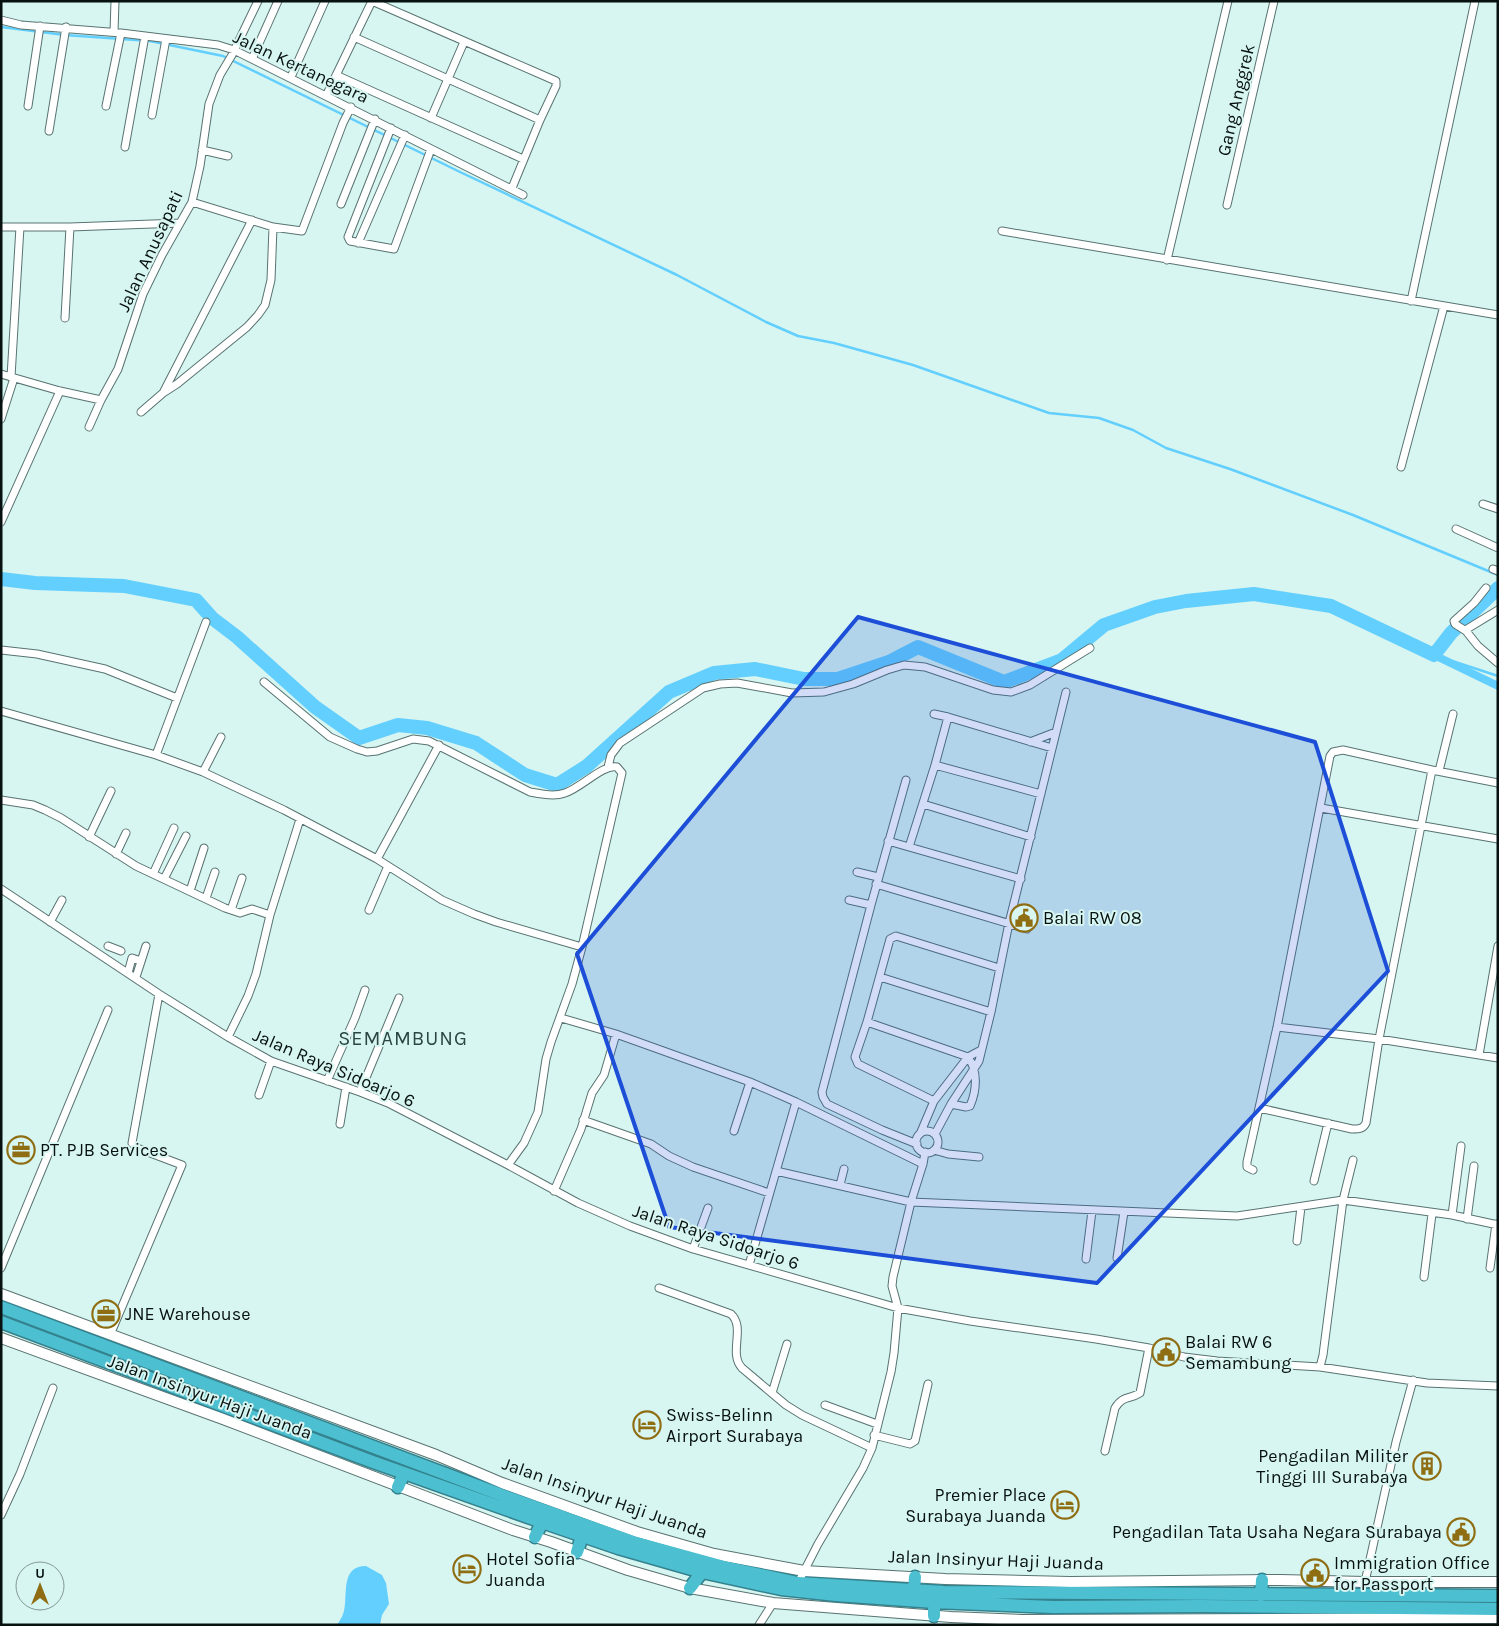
<svg xmlns="http://www.w3.org/2000/svg" width="1499" height="1626" font-family="Karla,sans-serif">
<rect width="100%" height="100%" fill="#d7f5f1"/>
<path fill="#63cffe" d="M 366,1566 L 382,1575 L 386,1583 L 389,1604 L 382,1615 L 380,1625 L 337,1625 C 340,1620 343,1616 344,1611 C 348,1595 340,1566 366,1566 Z"/>
<g fill="none" stroke-linecap="round" stroke-linejoin="round">
<path stroke="#63cffe" stroke-width="2.5" d="M 1,27 L 65,35 L 150,41 L 223,56 L 460,172 L 677,275 L 766,322 L 798,336 L 834,343 L 913,365 L 1049,413 L 1099,418 L 1133,430 L 1166,448 L 1230,469 L 1353,515 L 1498,575
M 1434,655 L 1498,676"/>
<path stroke="#63cffe" stroke-width="8" d="M 1434,655 L 1498,686"/>
<path stroke="#63cffe" stroke-width="14" d="M 1,579 L 35,583 L 124,586 L 196,600 L 212,618 L 237,637 L 315,707 L 359,738 L 398,725 L 427,728 L 476,743 L 525,775 L 557,785 L 587,766 L 669,692 L 714,673 L 755,669 L 804,679 L 838,679 L 889,662 L 918,647 L 1004,682 L 1062,660 L 1104,625 L 1155,607 L 1186,601 L 1254,594 L 1331,606 L 1434,655 L 1451,633 L 1498,588"/>
<g stroke="#587371" stroke-width="9">
<path id="street" d="M 372,1 L 556,81 L 556,86 L 540,120 L 512,188
M 1,20 L 21,25 L 121,33 L 218,45 L 234,50 L 523,195
M 114,32 L 115,1
M 354,37 L 540,120
M 252,59 L 278,1
M 336,75 L 523,159
M 291,77 L 325,1
M 326,96 L 372,1
M 28,106 L 40,26
M 106,106 L 121,33
M 152,115 L 166,39
M 431,118 L 464,42
M 391,128 L 348,237 L 350,241 L 394,249 L 431,149
M 49,131 L 66,27
M 125,147 L 145,36
M 202,150 L 228,156
M 192,202 L 273,227 L 302,231 L 343,123 L 351,107
M 341,204 L 375,119
M 1227,205 L 1274,1
M 1,227 L 70,227 L 180,223
M 1002,231 L 1498,315
M 358,243 L 405,135
M 1167,260 L 1228,1
M 1411,301 L 1475,1
M 65,318 L 70,227
M 1,374 L 60,391 L 101,400
M 11,377 L 20,227
M 163,393 L 177,384 L 247,327 L 258,315 L 265,305 L 271,280 L 273,227
M 141,412 L 163,393 L 252,220
M 1,419 L 14,378
M 89,427 L 101,400 L 118,369 L 143,294 L 162,255 L 192,202 L 200,166 L 209,104 L 220,75 L 232,55 L 258,1
M 1401,467 L 1444,306
M 1483,504 L 1498,509
M 1,522 L 60,391
M 1456,529 L 1498,548
M 1493,569 L 1498,571
M 1498,610 L 1467,629 L 1466,631 L 1478,646 L 1498,663
M 1466,631 L 1455,624 L 1454,621 L 1474,603 L 1486,588
M 1,650 L 37,654 L 105,669 L 177,698
M 264,682 L 330,737 L 357,749 L 367,752 L 377,751 L 413,739 L 429,741 L 530,792 C 541,794 554,797 565,793 C 581,788 603,764 617,767 L 622,773 L 582,947 L 572,984 L 551,1042 L 546,1059 L 538,1112 L 524,1143 L 508,1165
M 1,711 L 156,755 L 203,772 L 284,810 L 377,859 L 442,900 L 474,914 L 496,922 L 582,947
M 934,714 L 948,717 L 1052,748
M 1030,742 L 1056,732
M 156,755 L 206,622
M 935,765 L 1041,794
M 608,767 L 611,755 L 620,743 L 703,688 L 720,684 L 737,683 L 792,693 L 824,692 L 853,684 L 887,670 L 904,665 L 925,667 L 993,690 L 1011,692 L 1030,685 L 1090,648
M 1439,771 L 1453,714
M 203,772 L 221,737
M 906,780 L 871,905 L 822,1092 L 823,1097 L 827,1104 L 882,1130 L 917,1144
M 1,800 L 33,805 L 45,810 L 61,818 L 136,866 L 225,908 L 240,913 L 252,909 L 270,915
M 923,804 L 1031,837
M 1321,808 L 1498,839
M 89,837 L 111,791
M 888,841 L 1021,879
M 909,847 L 935,765 L 948,717
M 116,854 L 126,833
M 377,859 L 439,745
M 857,872 L 878,877
M 153,874 L 174,828
M 164,879 L 186,836
M 876,884 L 1027,929
M 1,889 L 159,994 L 228,1037 L 271,1061 L 360,1092 L 388,1103 L 508,1165 L 578,1203 L 630,1226 L 693,1249 L 898,1308 L 970,1321 L 1096,1339 L 1149,1348 L 1184,1357 L 1217,1361 L 1320,1367 L 1427,1383 L 1498,1386
M 190,891 L 204,848
M 206,898 L 215,872
M 849,900 L 871,905
M 231,910 L 242,878
M 369,910 L 388,866
M 50,922 L 62,900
M 108,946 L 121,951
M 128,973 L 132,958 L 141,961
M 136,977 L 146,946
M 880,977 L 991,1012
M 561,1018 L 616,1034 L 750,1082 L 796,1102 L 923,1164
M 867,1022 L 968,1057 C 978,1071 977,1090 970,1106 L 966,1107 L 951,1104
M 1277,1027 L 1379,1039 L 1498,1058
M 228,1037 L 248,996 L 256,974 L 270,915 L 300,819
M 1479,1055 L 1498,946
M 327,1081 L 355,1018 L 365,990
M 360,1092 L 399,998
M 259,1095 L 271,1061
M 934,1101 L 858,1064 L 855,1057 L 867,1022 L 890,939 L 896,936 L 999,968
M 1259,1108 L 1352,1129 C 1359,1129 1363,1129 1366,1123 L 1379,1039 L 1432,770
M 583,1120 L 651,1144 L 669,1156 L 693,1167 L 769,1193
M 340,1124 L 346,1087
M 734,1131 L 750,1082
M916 1142a11 11 0 1 1 22 0a11 11 0 1 1-22 0Z
M 920,1134 L 934,1101 L 968,1057 L 981,1050
M 935,1134 L 951,1104 L 979,1061 L 991,1012 L 1009,923 L 1066,692
M 934,1150 L 948,1154 L 979,1157
M 1253,1170 L 1247,1167 L 1247,1162 L 1277,1027 L 1330,756 L 1333,752 L 1343,750 L 1432,770 L 1498,783
M 776,1171 L 911,1202 L 1237,1216 L 1343,1200 L 1452,1215 L 1498,1225
M 1314,1181 L 1328,1123
M 840,1185 L 844,1169
M 554,1191 L 581,1129 L 592,1093 L 604,1075 L 616,1034
M 1452,1215 L 1461,1146
M 1467,1219 L 1474,1166
M 1297,1241 L 1301,1207
M 693,1249 L 708,1208
M 1117,1258 L 1124,1212
M 1086,1259 L 1092,1211
M 749,1265 L 796,1102
M 1,1268 L 108,1010
M 1490,1268 L 1496,1224
M 1424,1277 L 1432,1214
M 659,1288 L 731,1314 C 746,1328 728,1353 742,1368 L 786,1405 L 802,1415 L 872,1448
M 110,1335 L 182,1165 L 137,1148 L 132,1143 L 159,994
M 1320,1367 L 1323,1355 L 1343,1200 L 1353,1160
M 772,1393 L 787,1344
M 825,1405 L 877,1424
M 874,1435 L 910,1444 L 915,1441 L 928,1384
M 1105,1451 L 1115,1408 C 1123,1395 1129,1400 1140,1393 L 1149,1348
M 1,1515 L 20,1474 L 53,1388
M 1365,1582 L 1396,1442 L 1413,1380
M 798,1583 L 818,1544 L 863,1468 L 872,1448 L 891,1372 L 894,1353 L 898,1308 L 892,1286 L 893,1277 L 911,1202 L 923,1164 L 925,1152
M 759,1625 L 773,1603"/>
</g>
<g stroke="#587371" stroke-width="12">
<path id="secondary" d="M 1,1294 L 436,1455 L 502,1483 L 637,1532 L 714,1554 L 804,1571 L 945,1579 L 1070,1582 L 1280,1580 L 1365,1582 L 1498,1582
M 1,1338 L 223,1419 L 513,1530 L 551,1542 L 628,1570 L 690,1588 L 773,1603 L 951,1617 L 1022,1620 L 1498,1618"/>
</g>
<g stroke="#34828d" stroke-width="15">
<path id="highway" d="M 1,1307 L 507,1497 L 633,1542 L 724,1567 L 798,1583 L 944,1592 L 1498,1596
M 1,1322 L 373,1462 L 542,1522 L 618,1548 L 702,1572 L 781,1589 L 836,1595 L 934,1602 L 1053,1607 L 1201,1606 L 1498,1609
M 398,1487 L 404,1473
M 535,1537 L 542,1522
M 577,1552 L 582,1536
M 690,1588 L 702,1572
M 914,1591 L 915,1577
M 1261,1595 L 1262,1580
M 934,1616 L 934,1602"/>
</g>
<use href="#street" stroke="#fff" stroke-width="7"/>
<use href="#secondary" stroke="#fff" stroke-width="10"/>
<use href="#highway" stroke="#4cbfd1" stroke-width="12"/>
</g>
<path fill="#1d4ed8" fill-opacity="0.2" stroke="#1d4ed8" stroke-width="4" stroke-linejoin="round" d="M 858,617 L 1315,742 L 1388,971 L 1097,1283 L 669,1227 L 577,954 Z"/>
<defs>
<g id="civic-ring" transform="scale(1.4375)"><circle r="9.5" fill="#d7f5f1" stroke="#8f6e13" stroke-width="1.5"/><path d="M-.6-6.5H3V-4.5H.6V-3L4-1V1h2V6H-6V1h2V-1L-.6-3ZM-1.2 2.5V6h2.4V2.5Z" fill="#8f6e13"/></g>
<g id="office-ring" transform="scale(1.4375)"><circle r="9.5" fill="#d7f5f1" stroke="#8f6e13" stroke-width="1.5"/><path d="M-6-3h4V-5.5h4V-3h4V5H-6ZM-1-4.5V-3h2v-1.5ZM-6 0V1H6V0Z" fill="#8f6e13"/></g>
<g id="hotel-ring" transform="scale(1.4375)"><circle r="9.5" fill="#d7f5f1" stroke="#8f6e13" stroke-width="1.5"/><path d="M-6-4.5h1.5V1H6V5H4.5V3h-9V5H-6ZM-4 0a1.8 1.8 0 1 1 3.6 0ZM.5 0V-2.5h3Q6-2.5 6 0Z" fill="#8f6e13"/></g>
<g id="building-ring" transform="scale(1.4375)"><circle r="9.5" fill="#d7f5f1" stroke="#8f6e13" stroke-width="1.5"/><path d="M-4-6H4V6H1V3H-1V6H-4ZM-2.5-4.3h1.7v1.8h-1.7ZM.8-4.3h1.7v1.8H.8ZM-2.5-1h1.7V.8h-1.7ZM.8-1h1.7V.8H.8Z" fill="#8f6e13"/></g>
</defs>
<g fill-rule="evenodd">
<use href="#civic-ring" x="1024" y="918"/>
<use href="#office-ring" x="21" y="1150"/>
<use href="#office-ring" x="106" y="1314"/>
<use href="#civic-ring" x="1166" y="1352"/>
<use href="#hotel-ring" x="647" y="1425"/>
<use href="#building-ring" x="1427" y="1466"/>
<use href="#hotel-ring" x="1065" y="1505"/>
<use href="#civic-ring" x="1461" y="1532"/>
<use href="#hotel-ring" x="467" y="1569"/>
<use href="#civic-ring" x="1315" y="1573"/>
</g>
<g text-anchor="middle" stroke-width="4" stroke-linejoin="round" paint-order="stroke">
<g font-size="18" fill="#071110" stroke="#d7f5f1">
<text transform="translate(301 67) rotate(25)" y="6">Jalan Kertanegara</text>
<text transform="translate(1236 100) rotate(-77)" y="6">Gang Anggrek</text>
<text transform="translate(150 251) rotate(-65)" y="6">Jalan Anusapati</text>
<text transform="translate(334 1068) rotate(23)" y="6">Jalan Raya Sidoarjo 6</text>
<text transform="translate(716 1237) rotate(18)" y="6">Jalan Raya Sidoarjo 6</text>
<text transform="translate(210 1397) rotate(20)" y="6">Jalan Insinyur Haji Juanda</text>
<text transform="translate(605 1498) rotate(19)" y="6">Jalan Insinyur Haji Juanda</text>
<text transform="translate(996 1560) rotate(2)" y="6">Jalan Insinyur Haji Juanda</text>
</g>
<g font-size="18" fill="#071110" stroke="#d7f5f1" text-anchor="start">
<text x="1043" y="924">Balai RW 08</text>
<text x="40" y="1156">PT. PJB Services</text>
<text x="125" y="1320">JNE Warehouse</text>
<text x="1185" y="1348">Balai RW 6<tspan x="1185" dy="21">Semambung</tspan></text>
<text x="666" y="1421">Swiss-Belinn<tspan x="666" dy="21">Airport Surabaya</tspan></text>
<text x="1408" y="1462" text-anchor="end">Pengadilan Militer<tspan x="1408" dy="21">Tinggi III Surabaya</tspan></text>
<text x="1046" y="1501" text-anchor="end">Premier Place<tspan x="1046" dy="21">Surabaya Juanda</tspan></text>
<text x="1442" y="1538" text-anchor="end">Pengadilan Tata Usaha Negara Surabaya</text>
<text x="486" y="1565">Hotel Sofia<tspan x="486" dy="21">Juanda</tspan></text>
<text x="1334" y="1569">Immigration Office<tspan x="1334" dy="21">for Passport</tspan></text>
</g>
<g font-size="20" letter-spacing="1" fill="#2c4643" stroke="#d7f5f1">
<text x="403" y="1045">SEMAMBUNG</text>
</g>
</g>
<rect width="1499" height="1626" fill="none" stroke="#071110" stroke-width="5"/>
<g transform="translate(40 1586)"><circle r="24" fill="#d7f5f1" stroke="#849a97"/>
<path d="M0-4L9 19L0 12L-9 19Z" fill="#8f6e13"/>
<text y="-8" font-size="14" font-weight="bold" text-anchor="middle" fill="#071110">U</text>
</g>
</svg>
